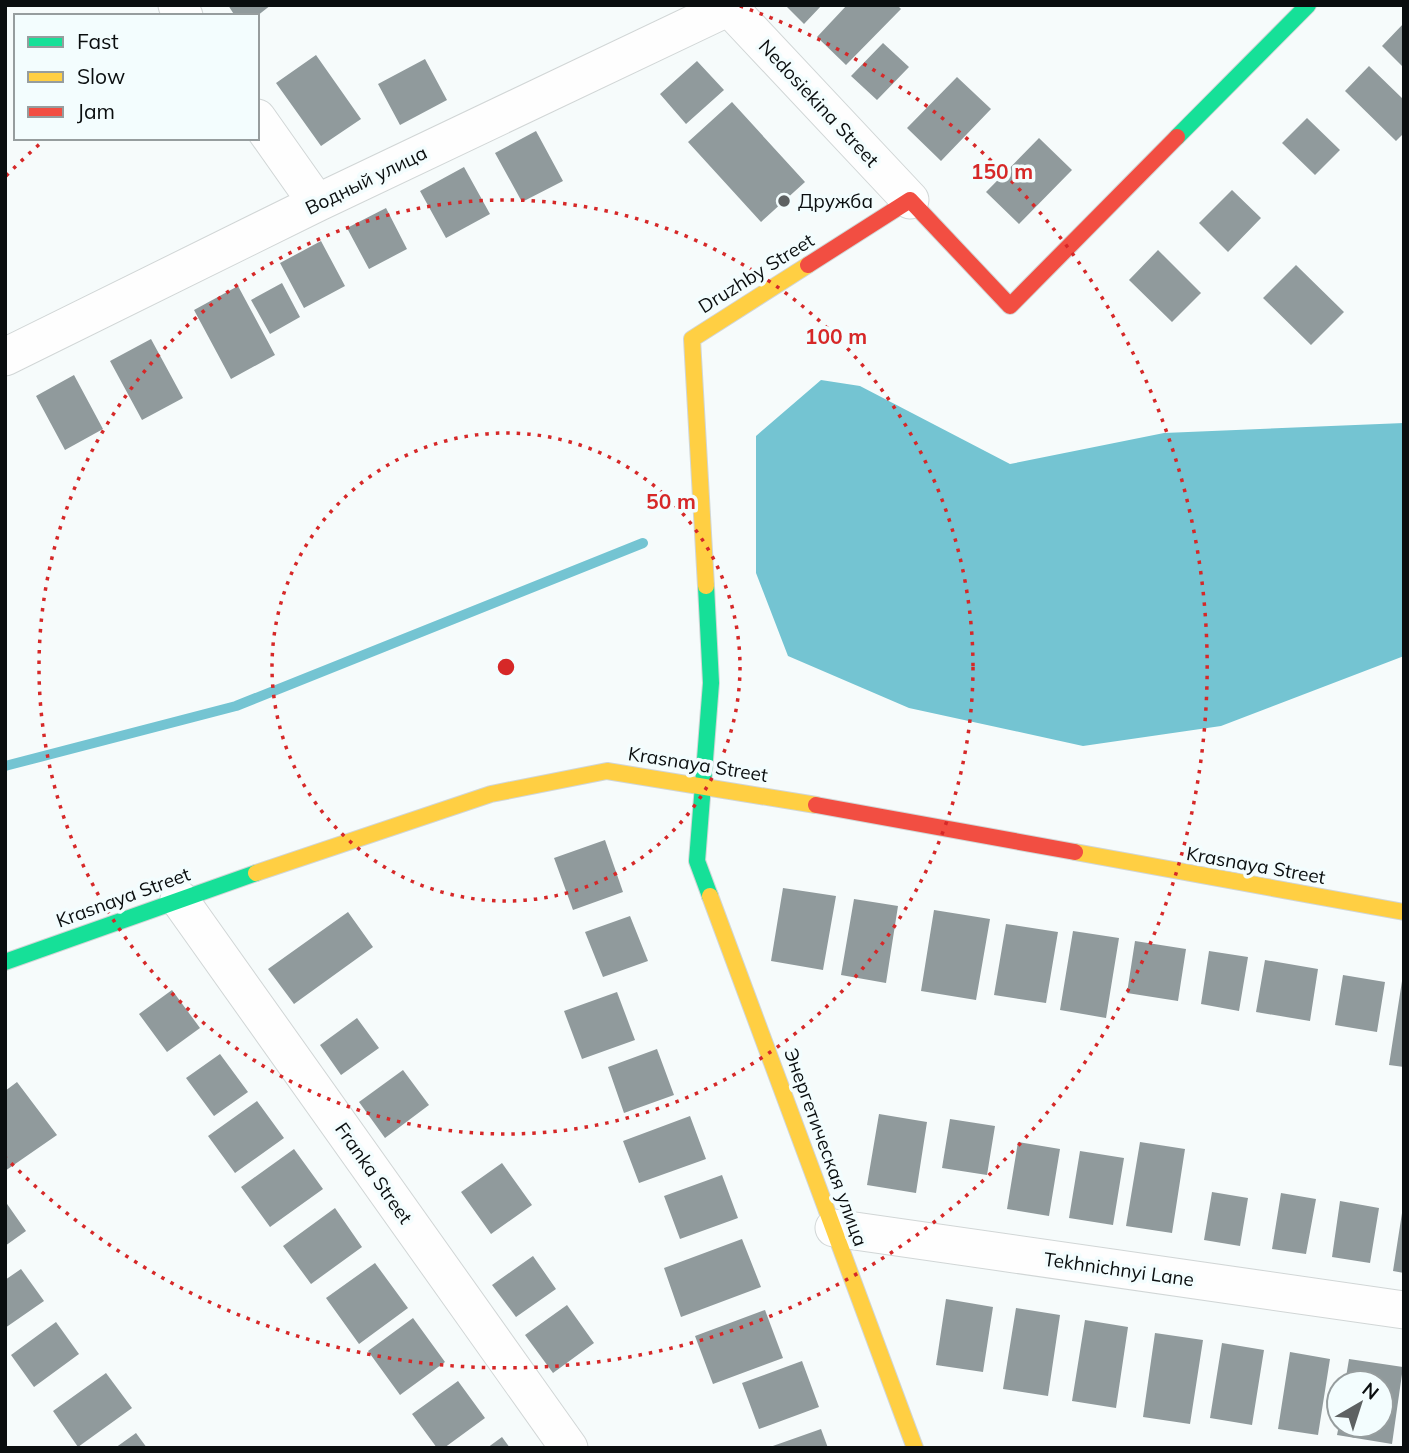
<svg xmlns="http://www.w3.org/2000/svg" width="1409" height="1453" font-family="Mulish,sans-serif">
<rect width="100%" height="100%" fill="#f6fbfb"/>
<path fill="#74c4d2" d="M 821,380 L 860,386 L 1010,464 L 1164,433 L 1404,423 L 1404,656 L 1221,726 L 1083,746 L 909,708 L 788,656 L 756,573 L 756,436 Z"/>
<g fill="none" stroke-linecap="round" stroke-linejoin="round">
<path stroke="#74c4d2" stroke-width="10" d="M 5,766 L 236,706 L 643,543"/>
</g>
<path fill="#909a9c" d="M 228,5 L 271,5 L 257,16 L 235,16 Z
M 785,5 L 822,5 L 804,24 Z
M 847,5 L 897,5 L 901,9 L 846,65 L 817,37 Z
M 1404,23 L 1404,68 L 1382,46 Z
M 883,43 L 909,67 L 877,100 L 851,76 Z
M 316,55 L 361,119 L 321,146 L 276,83 Z
M 425,59 L 447,100 L 400,125 L 378,84 Z
M 697,61 L 724,90 L 686,124 L 660,94 Z
M 1369,66 L 1404,100 L 1404,133 L 1396,141 L 1345,91 Z
M 957,77 L 991,109 L 941,161 L 907,128 Z
M 732,102 L 805,182 L 761,222 L 688,142 Z
M 1307,118 L 1340,150 L 1315,175 L 1282,143 Z
M 536,131 L 563,181 L 522,202 L 495,153 Z
M 1039,138 L 1072,170 L 1019,224 L 986,192 Z
M 464,167 L 490,214 L 446,238 L 420,191 Z
M 1232,190 L 1261,218 L 1228,252 L 1199,223 Z
M 386,208 L 407,249 L 369,269 L 347,228 Z
M 321,241 L 345,286 L 304,308 L 280,263 Z
M 1158,250 L 1201,293 L 1172,322 L 1129,280 Z
M 1296,265 L 1344,312 L 1311,345 L 1263,298 Z
M 282,283 L 300,317 L 270,334 L 251,300 Z
M 238,286 L 275,355 L 231,379 L 194,310 Z
M 151,339 L 183,398 L 142,420 L 110,361 Z
M 74,375 L 103,429 L 65,450 L 36,396 Z
M 605,840 L 623,892 L 573,910 L 554,858 Z
M 783,888 L 836,896 L 823,970 L 771,961 Z
M 854,899 L 898,906 L 886,983 L 841,975 Z
M 934,910 L 990,919 L 976,1000 L 921,991 Z
M 348,912 L 373,947 L 294,1004 L 268,969 Z
M 630,916 L 648,961 L 603,977 L 585,932 Z
M 1006,924 L 1058,932 L 1046,1003 L 994,995 Z
M 1073,931 L 1119,938 L 1106,1018 L 1060,1010 Z
M 1135,941 L 1186,949 L 1178,1001 L 1127,993 Z
M 1209,951 L 1248,957 L 1239,1011 L 1201,1004 Z
M 1265,960 L 1318,969 L 1310,1021 L 1256,1012 Z
M 1343,975 L 1385,982 L 1377,1032 L 1335,1025 Z
M 1402,981 L 1404,981 L 1404,1067 L 1389,1065 Z
M 172,990 L 200,1028 L 167,1052 L 139,1014 Z
M 617,992 L 635,1040 L 582,1059 L 564,1011 Z
M 357,1018 L 379,1048 L 341,1075 L 320,1045 Z
M 657,1049 L 674,1095 L 624,1113 L 608,1067 Z
M 220,1054 L 248,1092 L 214,1116 L 186,1078 Z
M 403,1070 L 429,1105 L 385,1138 L 359,1102 Z
M 17,1082 L 57,1135 L 5,1171 L 5,1091 Z
M 257,1101 L 284,1138 L 235,1173 L 208,1136 Z
M 879,1114 L 927,1122 L 916,1193 L 867,1185 Z
M 690,1116 L 706,1159 L 639,1183 L 623,1141 Z
M 950,1119 L 995,1126 L 987,1175 L 942,1168 Z
M 1018,1142 L 1060,1149 L 1049,1216 L 1007,1209 Z
M 1140,1142 L 1185,1149 L 1172,1233 L 1126,1226 Z
M 294,1149 L 323,1189 L 270,1227 L 241,1187 Z
M 1080,1151 L 1124,1158 L 1113,1225 L 1069,1218 Z
M 502,1163 L 532,1205 L 491,1234 L 461,1192 Z
M 722,1175 L 738,1218 L 680,1239 L 664,1196 Z
M 1212,1192 L 1248,1198 L 1240,1246 L 1204,1240 Z
M 1281,1193 L 1316,1199 L 1306,1254 L 1272,1249 Z
M 5,1201 L 26,1231 L 5,1246 Z
M 1340,1201 L 1379,1208 L 1370,1263 L 1332,1257 Z
M 335,1208 L 362,1247 L 311,1284 L 283,1246 Z
M 1402,1213 L 1404,1213 L 1404,1273 L 1393,1271 Z
M 742,1239 L 761,1287 L 681,1317 L 664,1268 Z
M 533,1256 L 556,1289 L 516,1317 L 492,1285 Z
M 375,1263 L 408,1308 L 359,1344 L 326,1298 Z
M 21,1269 L 44,1301 L 5,1328 L 5,1280 Z
M 946,1299 L 993,1307 L 983,1372 L 936,1365 Z
M 567,1305 L 594,1343 L 553,1373 L 525,1335 Z
M 1016,1308 L 1060,1315 L 1048,1396 L 1003,1389 Z
M 765,1310 L 783,1358 L 713,1384 L 695,1336 Z
M 413,1318 L 445,1362 L 400,1395 L 368,1351 Z
M 1085,1320 L 1128,1327 L 1116,1408 L 1072,1401 Z
M 56,1322 L 79,1354 L 34,1387 L 11,1355 Z
M 1155,1333 L 1203,1340 L 1190,1424 L 1143,1417 Z
M 1222,1343 L 1264,1350 L 1252,1425 L 1210,1418 Z
M 1290,1352 L 1330,1359 L 1318,1435 L 1278,1429 Z
M 1349,1359 L 1403,1367 L 1392,1444 L 1337,1435 L 1339,1425 L 1381,1425 L 1381,1383 L 1345,1383 Z
M 802,1361 L 819,1407 L 759,1429 L 742,1383 Z
M 106,1373 L 132,1408 L 78,1447 L 53,1411 Z
M 458,1381 L 485,1418 L 444,1448 L 437,1448 L 412,1414 Z
M 821,1429 L 828,1448 L 770,1448 L 770,1447 Z
M 136,1433 L 147,1448 L 115,1448 Z
M 502,1437 L 510,1448 L 487,1448 Z"/>
<g fill="none" stroke-linecap="round" stroke-linejoin="round">
<g stroke="#d1d6d6" stroke-width="39">
<path id="street" d="M 177,5 L 184,16
M 727,5 L 910,200
M 257,118 L 317,203
M 5,357 L 317,203 L 729,7
M 179,899 L 569,1448
M 834,1228 L 1404,1310"/>
</g>
<g stroke="#d1d6d6" stroke-width="18">
<path id="fast" d="M 1177,137 L 1308,5
M 706,586 L 711,683 L 697,861 L 710,896
M 5,962 L 256,873"/>
</g>
<g stroke="#d1d6d6" stroke-width="18">
<path id="slow" d="M 706,586 L 692,339 L 808,265
M 1075,852 L 1404,912
M 256,873 L 491,794 L 607,771 L 816,805
M 710,896 L 915,1448"/>
</g>
<g stroke="#d1d6d6" stroke-width="18">
<path id="jam" d="M 808,265 L 910,200 L 1010,306 L 1177,137
M 816,805 L 1075,852"/>
</g>
<use href="#street" stroke="#fefefe" stroke-width="37"/>
<use href="#fast" stroke="#16e098" stroke-width="16"/>
<use href="#slow" stroke="#ffcf43" stroke-width="16"/>
<use href="#jam" stroke="#f24e42" stroke-width="16"/>
</g>
<g fill="none" stroke="#d62828" stroke-width="3.5" stroke-dasharray="3.5 7">
<circle cx="506" cy="667" r="234"/>
<circle cx="506" cy="667" r="467"/>
<path d="M6 176A701 701 0 0 1 42 142M740 6A701 701 0 1 1 6 1158"/>
</g>
<circle fill="#5d6162" stroke="#f3fdfe" stroke-width="2.5" cx="784" cy="201" r="7"/>
<g text-anchor="middle" stroke-width="7" stroke-linejoin="round" paint-order="stroke">
<g font-size="19" fill="#0a0e0f" stroke="#f3fdfe">
<text transform="translate(819 103) rotate(47)" y="7">Nedosiekina Street</text>
<text transform="translate(366 180) rotate(-26)" y="7">Водный улица</text>
<text transform="translate(756 273) rotate(-32)" y="7">Druzhby Street</text>
<text transform="translate(698 764) rotate(9)" y="7">Krasnaya Street</text>
<text transform="translate(1256 865) rotate(10)" y="7">Krasnaya Street</text>
<text transform="translate(123 897) rotate(-20)" y="7">Krasnaya Street</text>
<text transform="translate(826 1147) rotate(70)" y="7">Энергетическая улица</text>
<text transform="translate(374 1173) rotate(55)" y="7">Franka Street</text>
<text transform="translate(1119 1269) rotate(8)" y="7">Tekhnichnyi Lane</text>
</g>
<g font-size="19" fill="#0a0e0f" stroke="#f3fdfe" text-anchor="start">
<text x="798" y="208">Дружба</text>
</g>
</g>
<circle cx="506" cy="667" r="10" fill="#d62828" stroke="#f3fdfe" stroke-width="3.5"/>
<g font-size="21" text-anchor="middle" font-weight="bold" fill="#d62828" stroke="#f3fdfe" stroke-width="7" stroke-linejoin="round" paint-order="stroke">
<text x="1002" y="179">150 m</text>
<text x="836" y="344">100 m</text>
<text x="671" y="509">50 m</text>
</g>
<rect width="1409" height="1453" fill="none" stroke="#0a0e0f" stroke-width="14"/>
<rect x="14" y="14" width="245" height="126" fill="#f3fdfe" stroke="#969d9e" stroke-width="2"/>
<rect x="28" y="37" width="35" height="10" fill="#16e098" stroke="#969d9e" stroke-width="2"/>
<text x="77" y="49" font-size="21" fill="#0a0e0f">Fast</text>
<rect x="28" y="72" width="35" height="10" fill="#ffcf43" stroke="#969d9e" stroke-width="2"/>
<text x="77" y="84" font-size="21" fill="#0a0e0f">Slow</text>
<rect x="28" y="107" width="35" height="10" fill="#f24e42" stroke="#969d9e" stroke-width="2"/>
<text x="77" y="119" font-size="21" fill="#0a0e0f">Jam</text>
<g transform="translate(1360 1404) rotate(39)"><circle r="33" fill="#f3fdfe" stroke="#969d9e" stroke-width="2"/>
<path d="M0-5L12 26L0 18L-12 26Z" fill="#5d6162"/>
<text y="-10" font-size="19" font-weight="bold" text-anchor="middle" fill="#0a0e0f">N</text>
</g>
</svg>
